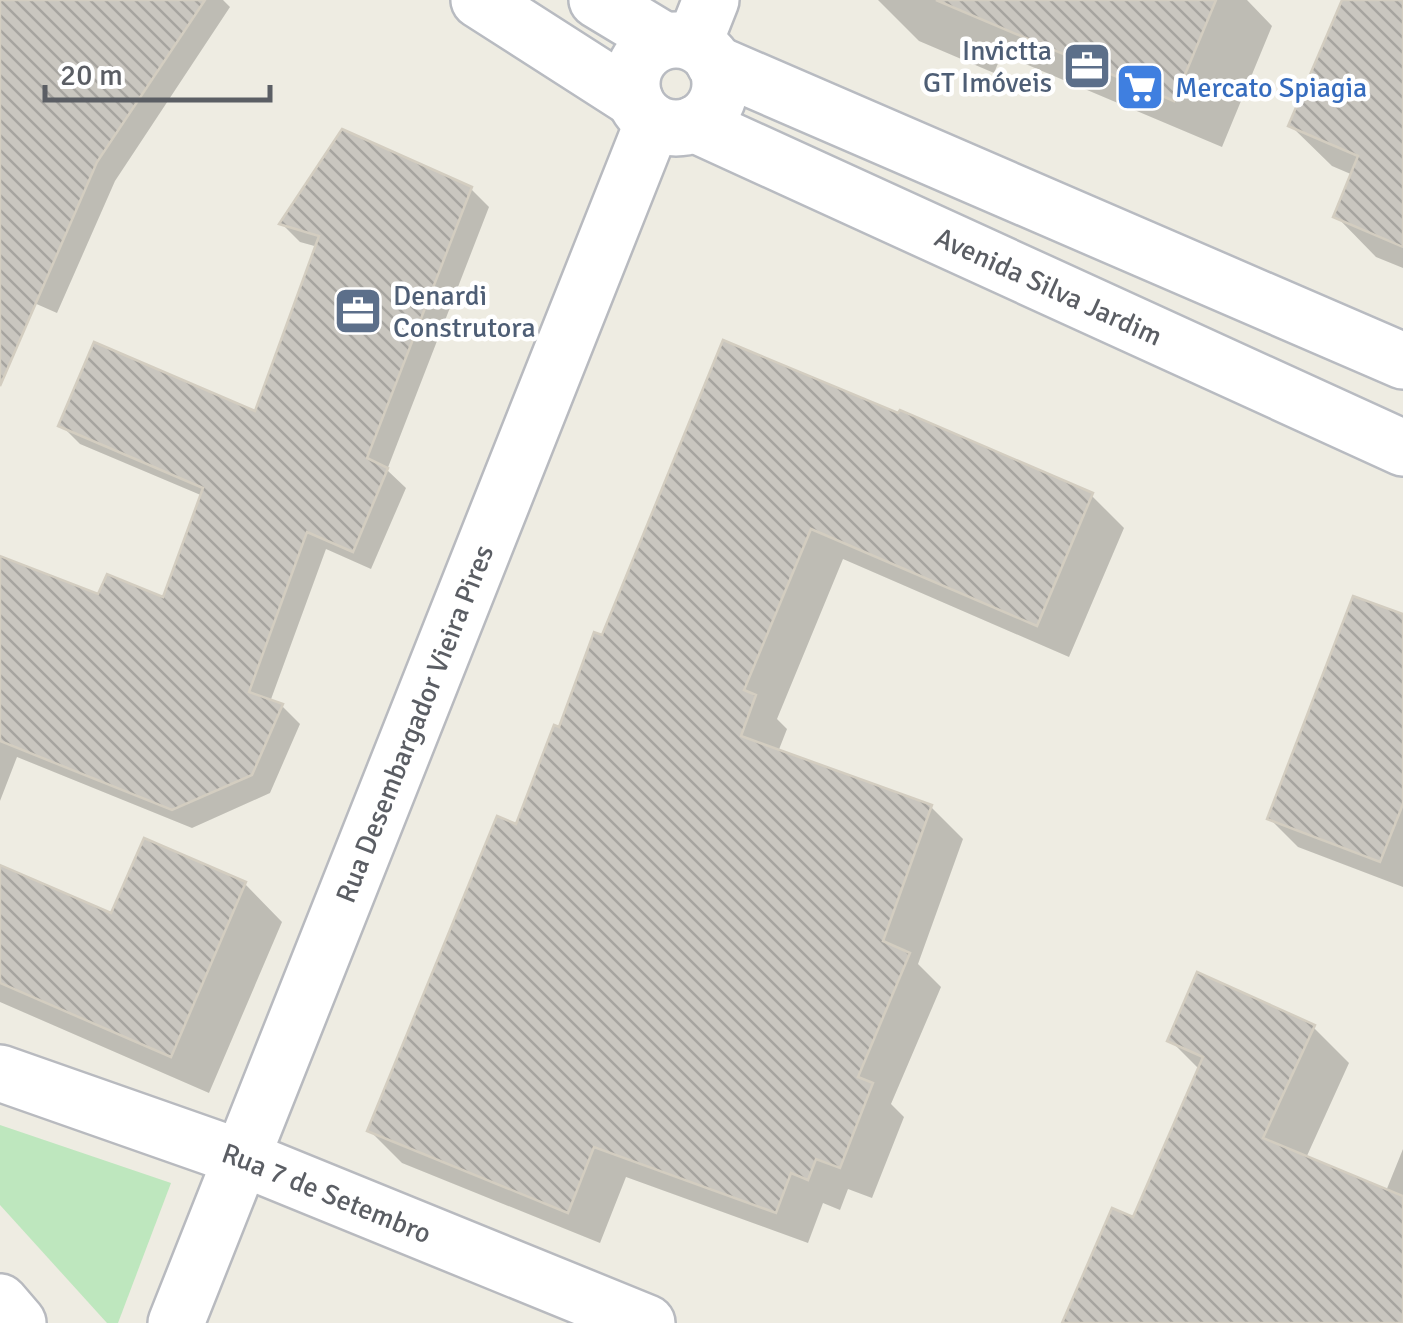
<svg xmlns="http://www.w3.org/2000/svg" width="1403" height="1323" font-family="Signika,sans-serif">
<defs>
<pattern id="building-back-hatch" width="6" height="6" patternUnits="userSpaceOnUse" patternTransform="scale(2.5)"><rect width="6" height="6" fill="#c9c6bf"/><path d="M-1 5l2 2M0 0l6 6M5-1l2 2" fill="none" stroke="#a6a49f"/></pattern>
</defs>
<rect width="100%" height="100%" fill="#eeece2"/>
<path fill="#bee7be" d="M 0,1125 L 171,1183 L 118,1323 L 107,1323 L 0,1205 Z"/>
<path fill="#0003" d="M 0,0 L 223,0 L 230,7 L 115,181 L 57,313 L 0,288 Z
M 878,0 L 1247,0 L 1272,26 L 1222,147 L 1002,54 L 994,73 L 919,41 Z
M 1345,0 L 1403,0 L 1403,268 L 1376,257 L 1336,216 L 1353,175 L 1332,166 L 1291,126 Z
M 471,189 L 489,207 L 387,470 L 406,488 L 371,569 L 326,549 L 270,702 L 282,706 L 300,724 L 270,793 L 192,828 L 17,757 L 0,801 L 0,559 L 99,597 L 164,600 L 203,496 L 80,444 L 61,425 L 256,414 L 318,247 L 300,242 L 282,224 Z
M 724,344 L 1092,496 L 1124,528 L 1069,657 L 843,559 L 777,719 L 787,729 L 778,752 L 931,807 L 963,839 L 918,964 L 941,987 L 891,1104 L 904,1117 L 872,1198 L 848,1189 L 840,1210 L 823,1203 L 808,1243 L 626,1177 L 600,1243 L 402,1163 L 370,1131 L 518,827 L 603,638 Z
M 1403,617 L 1403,887 L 1298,847 L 1270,819 Z
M 0,868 L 113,916 L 245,884 L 282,922 L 209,1093 L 0,1002 Z
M 1313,1027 L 1349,1063 L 1306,1158 L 1386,1191 L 1403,1149 L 1403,1323 L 1065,1323 L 1135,1220 L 1200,1070 L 1170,1040 Z"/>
<path fill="url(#building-back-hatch)" stroke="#d3cdc0" stroke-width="2.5" d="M 0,0 L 205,0 L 97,162 L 0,386 Z
M 936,0 L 1216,0 L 1174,101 Z
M 1342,0 L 1403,0 L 1403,247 L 1333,217 L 1358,156 L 1288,126 Z
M 342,129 L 472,187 L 367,458 L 388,468 L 353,552 L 307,532 L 249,692 L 283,704 L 252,775 L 172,810 L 0,741 L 0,556 L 98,594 L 107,574 L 163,597 L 203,488 L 58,426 L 94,342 L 255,411 L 319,236 L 279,224 Z
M 723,340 L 898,413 L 900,410 L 1093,493 L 1037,626 L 811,529 L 744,690 L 756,695 L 741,736 L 932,805 L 883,941 L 910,953 L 858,1077 L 873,1083 L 840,1168 L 816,1159 L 808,1180 L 791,1173 L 776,1213 L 594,1147 L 568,1213 L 367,1131 L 497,816 L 516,824 L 554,725 L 559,727 L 594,632 L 602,635 Z
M 1353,596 L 1403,614 L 1403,804 L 1380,862 L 1267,819 Z
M 144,838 L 246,882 L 171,1057 L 0,983 L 0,865 L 111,913 Z
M 1197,972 L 1315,1025 L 1263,1138 L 1403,1196 L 1403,1323 L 1062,1323 L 1112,1208 L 1133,1217 L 1203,1057 L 1167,1041 Z"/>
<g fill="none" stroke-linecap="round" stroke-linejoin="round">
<g stroke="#b8babf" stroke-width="60">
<g id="street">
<path d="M 694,43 L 711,0"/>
<path id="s1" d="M 0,1073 L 242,1158 L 647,1323"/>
<path d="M 0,1302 L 18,1323"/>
<path id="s2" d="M 176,1323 L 653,122"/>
</g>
</g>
<g stroke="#b8bbc1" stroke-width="60">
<g id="secondary">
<path d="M 479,0 L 635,100"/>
<path d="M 597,0 L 665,41"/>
<circle cx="676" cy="84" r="44"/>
<path d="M 714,63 L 1403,361"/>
<path id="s3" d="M 694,124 L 1403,448"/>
</g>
</g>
<use href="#street" stroke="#fff" stroke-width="55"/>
<use href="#secondary" stroke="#fff" stroke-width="55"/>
</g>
<defs>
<g id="office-square" transform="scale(2.5)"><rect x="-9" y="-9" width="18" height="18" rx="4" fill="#5c6f8a" stroke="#fff"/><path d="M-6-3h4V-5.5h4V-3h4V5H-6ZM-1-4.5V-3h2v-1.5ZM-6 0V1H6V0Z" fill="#fff"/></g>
<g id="supermarket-square" transform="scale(2.5)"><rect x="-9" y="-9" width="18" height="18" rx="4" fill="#3f7fe0" stroke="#fff"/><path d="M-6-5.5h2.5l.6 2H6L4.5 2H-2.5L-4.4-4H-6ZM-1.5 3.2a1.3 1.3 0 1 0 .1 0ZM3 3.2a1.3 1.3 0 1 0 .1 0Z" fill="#fff"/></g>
</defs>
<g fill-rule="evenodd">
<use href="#office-square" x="1087" y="66"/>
<use href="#supermarket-square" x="1140" y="87"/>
<use href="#office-square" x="358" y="311"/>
</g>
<g text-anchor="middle" stroke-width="9" stroke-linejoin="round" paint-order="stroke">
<g font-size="28" fill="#4e5e75" stroke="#fff" text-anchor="end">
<text x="1052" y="60">Invictta<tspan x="1052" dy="32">GT Imóveis</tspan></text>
<text x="393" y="305" text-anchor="start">Denardi<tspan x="393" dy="32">Construtora</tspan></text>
</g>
<g font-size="28" fill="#366cbe" stroke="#fff" text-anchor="start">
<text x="1175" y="97">Mercato Spiagia</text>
</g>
<g font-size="28" fill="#5b5e64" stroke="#fff">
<text dy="10" stroke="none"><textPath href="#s3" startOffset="390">Avenida Silva Jardim</textPath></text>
<text dy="10" stroke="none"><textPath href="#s2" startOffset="645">Rua Desembargador Vieira Pires</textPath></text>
<text dy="10" stroke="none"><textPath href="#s1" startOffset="348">Rua 7 de Setembro</textPath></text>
</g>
</g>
<path d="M45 85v15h225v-15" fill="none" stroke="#5b5e64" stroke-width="5"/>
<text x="60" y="85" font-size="30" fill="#5b5e64" stroke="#ffffff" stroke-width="8" paint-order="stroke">20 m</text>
</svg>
